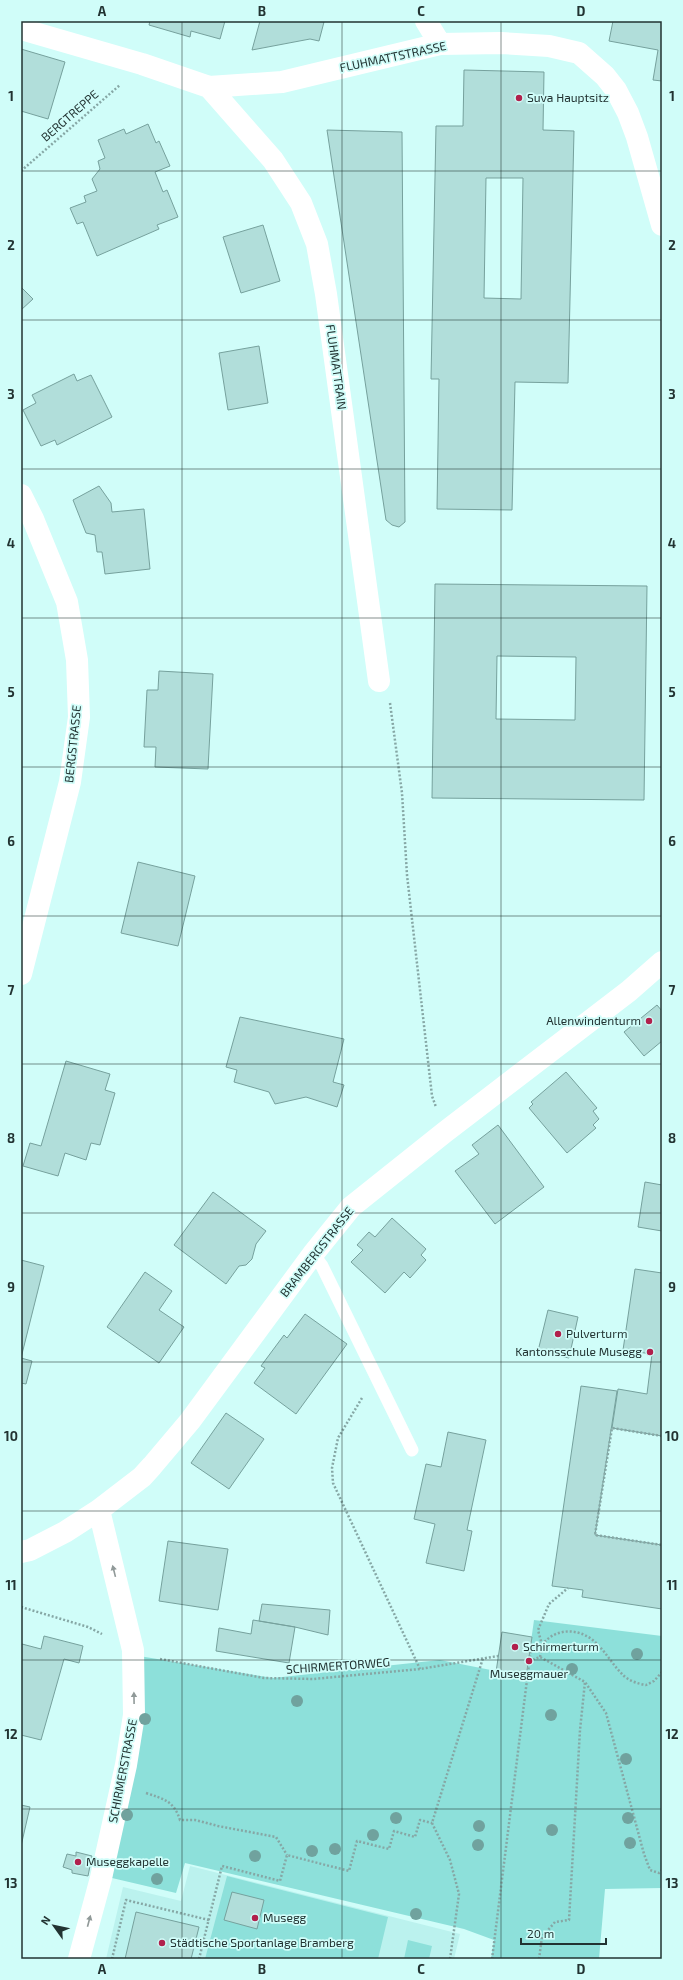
<svg xmlns="http://www.w3.org/2000/svg" width="683" height="1980" font-family="'Exo 2',sans-serif">
<rect width="100%" height="100%" fill="#d0fdf9"/>
<path fill="#bbf2ee" d="M 190,1866 L 460,1934 L 454,1959 L 106,1959 L 123,1887 L 181,1901 Z"/>
<path fill="#8de0da" d="M 534,1620 L 662,1636 L 662,1888 L 605,1889 L 599,1959 L 491,1959 L 494,1940 L 464,1929 L 185,1863 L 176,1893 L 112,1878 L 139,1656 L 273,1678 L 440,1660 L 526,1677 Z
M 227,1876 L 388,1917 L 378,1959 L 205,1959 Z
M 408,1940 L 432,1946 L 429,1959 L 404,1959 Z"/>
<path fill="#b1deda" stroke="#76a19d" fill-rule="evenodd" d="M 150,21 L 225,21 L 220,39 L 191,31 L 190,37 L 149,25 Z
M 260,21 L 320,21 L 324,22 L 319,41 L 310,39 L 252,50 Z
M 613,21 L 662,21 L 662,81 L 653,80 L 658,50 L 609,41 Z
M 21,49 L 65,62 L 48,119 L 21,111 Z
M 464,70 L 544,72 L 543,130 L 574,131 L 568,383 L 515,382 L 512,510 L 437,509 L 439,379 L 431,379 L 436,126 L 463,126 ZM 486,178 L 523,178 L 521,299 L 484,298 Z
M 148,124 L 156,143 L 159,141 L 170,166 L 155,172 L 163,192 L 167,190 L 178,217 L 157,225 L 159,229 L 97,256 L 83,222 L 77,224 L 70,208 L 86,202 L 84,196 L 97,191 L 92,179 L 100,169 L 98,161 L 105,158 L 98,140 L 124,129 L 126,134 Z
M 327,130 L 402,132 L 405,522 L 399,527 L 392,525 L 386,520 Z
M 263,225 L 280,281 L 241,293 L 223,237 Z
M 21,287 L 33,299 L 21,310 Z
M 259,346 L 268,403 L 228,410 L 219,353 Z
M 74,374 L 77,381 L 91,375 L 112,417 L 57,445 L 55,440 L 41,446 L 23,410 L 36,403 L 32,395 Z
M 99,486 L 111,503 L 112,512 L 144,509 L 150,569 L 105,574 L 102,552 L 97,552 L 95,535 L 86,533 L 73,500 Z
M 435,584 L 647,586 L 644,800 L 432,798 ZM 497,656 L 576,657 L 575,720 L 496,719 Z
M 159,671 L 213,674 L 208,769 L 155,767 L 156,747 L 144,747 L 147,690 L 158,690 Z
M 138,862 L 195,876 L 178,946 L 121,933 Z
M 657,1005 L 662,1011 L 662,1041 L 644,1056 L 624,1032 Z
M 240,1017 L 344,1039 L 333,1082 L 344,1085 L 337,1107 L 306,1097 L 275,1104 L 269,1092 L 234,1082 L 237,1070 L 226,1067 Z
M 66,1061 L 110,1074 L 105,1090 L 115,1093 L 100,1145 L 91,1143 L 86,1160 L 65,1153 L 58,1176 L 23,1166 L 30,1143 L 41,1146 Z
M 566,1072 L 597,1108 L 593,1111 L 599,1119 L 593,1125 L 596,1128 L 567,1153 L 529,1108 L 533,1104 L 531,1102 Z
M 498,1125 L 544,1187 L 495,1224 L 455,1171 L 479,1154 L 472,1145 Z
M 645,1182 L 662,1185 L 662,1231 L 638,1227 Z
M 213,1192 L 266,1231 L 256,1244 L 252,1259 L 246,1265 L 239,1266 L 226,1284 L 174,1245 Z
M 392,1218 L 426,1249 L 421,1255 L 426,1260 L 410,1278 L 404,1272 L 385,1293 L 351,1262 L 363,1250 L 357,1245 L 369,1232 L 375,1237 Z
M 21,1260 L 44,1266 L 21,1358 Z
M 635,1269 L 662,1273 L 662,1436 L 612,1428 L 618,1389 L 647,1394 L 652,1354 L 623,1350 Z
M 145,1272 L 172,1291 L 159,1310 L 184,1327 L 159,1363 L 107,1327 Z
M 548,1310 L 578,1317 L 569,1358 L 538,1351 Z
M 305,1314 L 347,1344 L 296,1414 L 254,1383 L 265,1368 L 261,1366 L 284,1335 L 287,1338 Z
M 21,1358 L 32,1361 L 26,1384 L 21,1383 Z
M 581,1386 L 617,1391 L 595,1535 L 662,1545 L 662,1609 L 582,1597 L 583,1590 L 552,1586 Z
M 226,1413 L 264,1439 L 229,1489 L 191,1463 Z
M 448,1432 L 486,1440 L 467,1530 L 472,1531 L 464,1571 L 426,1563 L 435,1524 L 414,1519 L 426,1464 L 441,1467 Z
M 168,1541 L 228,1549 L 218,1610 L 159,1601 Z
M 262,1604 L 330,1610 L 328,1635 L 295,1627 L 259,1621 Z
M 253,1620 L 295,1627 L 289,1663 L 216,1651 L 219,1628 L 251,1634 Z
M 502,1632 L 532,1637 L 526,1677 L 496,1672 Z
M 44,1636 L 83,1646 L 79,1663 L 64,1659 L 41,1740 L 21,1735 L 21,1647 L 22,1644 L 41,1649 Z
M 21,1805 L 30,1807 L 21,1846 Z
M 76,1852 L 92,1856 L 88,1876 L 72,1873 L 72,1870 L 63,1867 L 67,1854 L 76,1856 Z
M 232,1892 L 264,1900 L 257,1929 L 224,1920 Z
M 136,1912 L 199,1927 L 191,1959 L 125,1959 Z"/>
<g fill="none" stroke-linecap="round" stroke-linejoin="round">
<path stroke="#86a7a5" stroke-width="2.5" stroke-dasharray="2 2" stroke-linecap="butt" d="M 21,171 L 120,85
M 390,703 L 402,793 L 407,875 L 432,1096 L 436,1107
M 362,1398 L 338,1438 L 332,1468 L 333,1483 L 420,1669
M 662,1436 L 612,1428 L 595,1535 L 662,1545
M 21,1607 L 88,1627 L 102,1634
M 542,1645 C 556,1626 583,1628 598,1645 C 607,1654 613,1665 622,1674 C 627,1680 638,1684 646,1685 L 654,1681 L 662,1672
M 540,1657 L 542,1645 L 538,1630 L 549,1604 L 568,1588
M 160,1659 L 264,1678 L 313,1679 L 420,1669 L 498,1656
M 529,1661 L 540,1657 L 585,1682 L 606,1713 L 644,1854 L 650,1870 L 659,1873 L 662,1870
M 146,1793 C 164,1799 174,1801 180,1820 L 195,1820 L 218,1826 L 276,1837 L 287,1855
M 112,1959 L 126,1900 L 209,1920
M 199,1959 L 222,1866 L 280,1881 L 287,1855 L 349,1871 L 357,1841 L 389,1849 L 394,1831 L 415,1837 L 420,1820 L 432,1823
M 450,1959 L 459,1894 L 450,1860 L 432,1823 L 483,1658
M 492,1959 L 531,1648
M 539,1959 L 542,1937 L 555,1922 L 569,1920 L 580,1730 L 585,1682"/>
<path stroke="#fff" stroke-width="13" d="M 313,1254 L 322,1266 L 412,1450"/>
<path stroke="#fff" stroke-width="22" d="M 426,21 L 440,44
M 21,29 L 142,64 L 209,87 L 282,82 L 440,44 L 501,43 L 549,46 L 579,53 L 605,76 L 616,90 L 628,113 L 637,137 L 662,225
M 209,87 L 273,160 L 301,203 L 317,244 L 326,294 L 379,681
M 21,495 L 33,519 L 67,602 L 77,660 L 79,717 L 70,782 L 21,974
M 21,1552 L 30,1550 L 65,1532 L 99,1510 L 142,1477 L 152,1466 L 190,1421 L 313,1254 L 351,1207 L 445,1132 L 629,991 L 662,962
M 79,1959 L 101,1878 L 126,1765 L 134,1715 L 133,1650 L 99,1510"/>
</g>
<g fill="#70a29e">
<circle cx="637" cy="1654" r="6"/>
<circle cx="572" cy="1669" r="6"/>
<circle cx="297" cy="1701" r="6"/>
<circle cx="551" cy="1715" r="6"/>
<circle cx="145" cy="1719" r="6"/>
<circle cx="626" cy="1759" r="6"/>
<circle cx="127" cy="1815" r="6"/>
<circle cx="396" cy="1818" r="6"/>
<circle cx="628" cy="1818" r="6"/>
<circle cx="479" cy="1826" r="6"/>
<circle cx="552" cy="1830" r="6"/>
<circle cx="373" cy="1835" r="6"/>
<circle cx="630" cy="1843" r="6"/>
<circle cx="478" cy="1845" r="6"/>
<circle cx="335" cy="1849" r="6"/>
<circle cx="312" cy="1851" r="6"/>
<circle cx="255" cy="1856" r="6"/>
<circle cx="157" cy="1879" r="6"/>
<circle cx="416" cy="1914" r="6"/>
</g>
<defs><path id="oneway-solid" d="M-6-.8H1V-3.2L6.5 0L1 3.2V.8H-6Z"/></defs>
<g fill="#909998">
<use href="#oneway-solid" transform="translate(114 1571) rotate(-104)"/>
<use href="#oneway-solid" transform="translate(134 1698) rotate(-91)"/>
<use href="#oneway-solid" transform="translate(89 1921) rotate(-75)"/>
</g>
<path fill="none" stroke="#223332" stroke-width="1" stroke-opacity="0.55" d="M 182,21 L 182,1959M 342,21 L 342,1959M 501,21 L 501,1959M 21,171 L 662,171M 21,320 L 662,320M 21,469 L 662,469M 21,618 L 662,618M 21,767 L 662,767M 21,916 L 662,916M 21,1064 L 662,1064M 21,1213 L 662,1213M 21,1362 L 662,1362M 21,1511 L 662,1511M 21,1660 L 662,1660M 21,1809 L 662,1809"/>
<g fill="#b1204c" stroke="#d0fdf9" stroke-width="1.5">
<circle cx="519" cy="98" r="4"/>
<circle cx="649" cy="1021" r="4"/>
<circle cx="558" cy="1334" r="4"/>
<circle cx="650" cy="1352" r="4"/>
<circle cx="515" cy="1647" r="4"/>
<circle cx="529" cy="1661" r="4"/>
<circle cx="78" cy="1862" r="4"/>
<circle cx="255" cy="1918" r="4"/>
<circle cx="162" cy="1943" r="4"/>
</g>
<g text-anchor="middle" stroke-width="3.5" stroke-linejoin="round" paint-order="stroke">
<g font-size="12" fill="#223332" stroke="#d0fdf9">
<text transform="translate(393 57) rotate(-12)" y="4">FLUHMATTSTRASSE</text>
<text transform="translate(70 116) rotate(-41)" y="4">BERGTREPPE</text>
<text transform="translate(336 367) rotate(82)" y="4">FLUHMATTRAIN</text>
<text transform="translate(73 744) rotate(-84)" y="4">BERGSTRASSE</text>
<text transform="translate(317 1252) rotate(-52)" y="4">BRAMBERGSTRASSE</text>
<text transform="translate(338 1666) rotate(-4)" y="4">SCHIRMERTORWEG</text>
<text transform="translate(123 1771) rotate(-79)" y="4">SCHIRMERSTRASSE</text>
</g>
<g font-size="12" fill="#223332" stroke="#d0fdf9" text-anchor="start">
<text x="527" y="102">Suva Hauptsitz</text>
<text x="641" y="1025" text-anchor="end">Allenwindenturm</text>
<text x="566" y="1338">Pulverturm</text>
<text x="642" y="1356" text-anchor="end">Kantonsschule Musegg</text>
<text x="523" y="1651">Schirmerturm</text>
<text x="529" y="1678" text-anchor="middle">Museggmauer</text>
<text x="86" y="1866">Museggkapelle</text>
<text x="263" y="1922">Musegg</text>
<text x="170" y="1947">Städtische Sportanlage Bramberg</text>
</g>
</g>
<rect width="683" height="1980" fill="none" stroke="#d0fdf9" stroke-width="44"/>
<g transform="translate(54 1926) rotate(303)" stroke="#d0fdf9" stroke-width="3" paint-order="stroke">
<path d="M0-3L7 15L0 10L-7 15Z" fill="#223332"/>
<text y="-6" font-size="11" font-weight="bold" text-anchor="middle" fill="#223332">N</text>
</g>
<path d="M521 1938v6h85v-6" fill="none" stroke="#223332" stroke-width="2"/>
<text x="527" y="1938" font-size="12" fill="#223332" stroke="#d0fdf9" stroke-width="3" paint-order="stroke">20 m</text>
<rect x="22" y="22" width="639" height="1936" fill="none" stroke="#223332" stroke-width="1.5"/>
<g font-size="13" text-anchor="middle" font-weight="bold" fill="#223332">
<text x="102" y="16">A</text>
<text x="262" y="16">B</text>
<text x="421" y="16">C</text>
<text x="581" y="16">D</text>
<text x="11" y="101">1</text>
<text x="672" y="101">1</text>
<text x="11" y="250">2</text>
<text x="672" y="250">2</text>
<text x="11" y="399">3</text>
<text x="672" y="399">3</text>
<text x="11" y="548">4</text>
<text x="672" y="548">4</text>
<text x="11" y="697">5</text>
<text x="672" y="697">5</text>
<text x="11" y="846">6</text>
<text x="672" y="846">6</text>
<text x="11" y="995">7</text>
<text x="672" y="995">7</text>
<text x="11" y="1143">8</text>
<text x="672" y="1143">8</text>
<text x="11" y="1292">9</text>
<text x="672" y="1292">9</text>
<text x="11" y="1441">10</text>
<text x="672" y="1441">10</text>
<text x="11" y="1590">11</text>
<text x="672" y="1590">11</text>
<text x="11" y="1739">12</text>
<text x="672" y="1739">12</text>
<text x="11" y="1888">13</text>
<text x="672" y="1888">13</text>
<text x="102" y="1974">A</text>
<text x="262" y="1974">B</text>
<text x="421" y="1974">C</text>
<text x="581" y="1974">D</text>
</g>
</svg>
